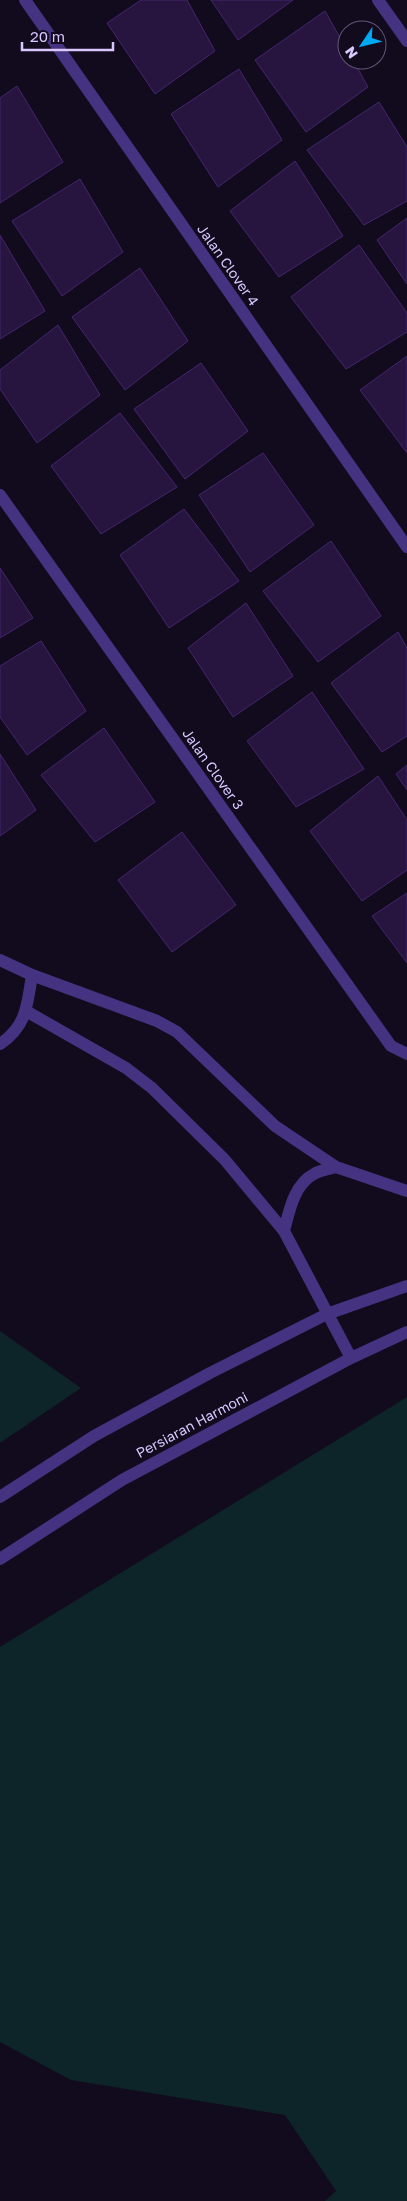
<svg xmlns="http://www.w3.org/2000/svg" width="407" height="2201" font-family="'Golos Text',sans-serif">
<rect width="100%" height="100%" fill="#120b1e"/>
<path fill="#0d2428" d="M 0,1331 L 81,1388 L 0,1443 Z
M 407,1397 L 407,2201 L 325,2201 L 336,2191 L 285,2115 L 71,2080 L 0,2042 L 0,1647 Z"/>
<path fill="#271540" stroke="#43266e" d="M 141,0 L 187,0 L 215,51 L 155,94 L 107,23 Z
M 211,0 L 293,0 L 238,40 Z
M 325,11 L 347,50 L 347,60 L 353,60 L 368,87 L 306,132 L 255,60 Z
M 239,69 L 282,140 L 218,187 L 171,114 Z
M 17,86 L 63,162 L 0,203 L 0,98 Z
M 379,102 L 407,147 L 407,201 L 364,225 L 307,150 Z
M 295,161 L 343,236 L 279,277 L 230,211 Z
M 80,179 L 123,252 L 62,296 L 12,221 Z
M 407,218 L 407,284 L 377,240 Z
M 0,235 L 45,311 L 0,339 Z
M 359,245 L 407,313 L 407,332 L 346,369 L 291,297 Z
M 140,268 L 188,341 L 125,390 L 72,317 Z
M 58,325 L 100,395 L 37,443 L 0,389 L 0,370 Z
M 407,356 L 407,453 L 360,390 Z
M 201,363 L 248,431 L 185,479 L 134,409 Z
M 120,413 L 177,487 L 101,534 L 51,466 Z
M 263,453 L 314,525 L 250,572 L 199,495 Z
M 184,509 L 239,581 L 169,628 L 120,555 Z
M 331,541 L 381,616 L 318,662 L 263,591 Z
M 0,568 L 33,618 L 0,638 Z
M 246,603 L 293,676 L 233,717 L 188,648 Z
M 398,632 L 407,648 L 407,736 L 382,752 L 331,683 Z
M 41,641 L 86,711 L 27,755 L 0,717 L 0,666 Z
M 312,692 L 364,769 L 296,807 L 247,741 Z
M 104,728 L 155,802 L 95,842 L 41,775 Z
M 0,754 L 36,810 L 0,836 Z
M 407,765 L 407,790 L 396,774 Z
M 378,776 L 407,820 L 407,870 L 362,901 L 310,831 Z
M 182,832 L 236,905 L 172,952 L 118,880 Z
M 407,893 L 407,963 L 372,916 Z"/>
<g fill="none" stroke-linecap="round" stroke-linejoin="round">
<path stroke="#453280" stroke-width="12" d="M 25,0 L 407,547
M 378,0 L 407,41
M 0,495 L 391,1046 L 407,1054
M 0,960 L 32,975 L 157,1021 L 177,1032 L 275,1126 L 336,1167 L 407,1191
M 26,1011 L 126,1068 L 152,1088 L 225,1160 L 284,1231 L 351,1358
M 0,1044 C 27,1026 27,1005 32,975
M 284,1231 C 289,1212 294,1184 314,1174 C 320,1170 329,1169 336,1167
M 0,1497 L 94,1436 L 210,1373 L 327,1314 L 407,1286
M 0,1559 L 122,1480 L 351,1358 L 407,1332"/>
</g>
<g text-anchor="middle" stroke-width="4" stroke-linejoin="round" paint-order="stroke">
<g font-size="14" fill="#d9c8ff" stroke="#120b1e">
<text transform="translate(228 265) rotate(55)" y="5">Jalan Clover 4</text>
<text transform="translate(213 769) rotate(55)" y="5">Jalan Clover 3</text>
<text transform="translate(192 1425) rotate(-28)" y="5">Persiaran Harmoni</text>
</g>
</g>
<g transform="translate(362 45) rotate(235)"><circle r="24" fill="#120b1e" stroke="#625778"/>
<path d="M0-4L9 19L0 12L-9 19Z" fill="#00a9f3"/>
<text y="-8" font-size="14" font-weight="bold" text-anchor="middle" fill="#d9c8ff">N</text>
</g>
<path d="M22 42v8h91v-8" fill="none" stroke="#d9c8ff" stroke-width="2.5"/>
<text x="30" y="42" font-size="15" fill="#d9c8ff" stroke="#120b1e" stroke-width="4" paint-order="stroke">20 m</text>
</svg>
